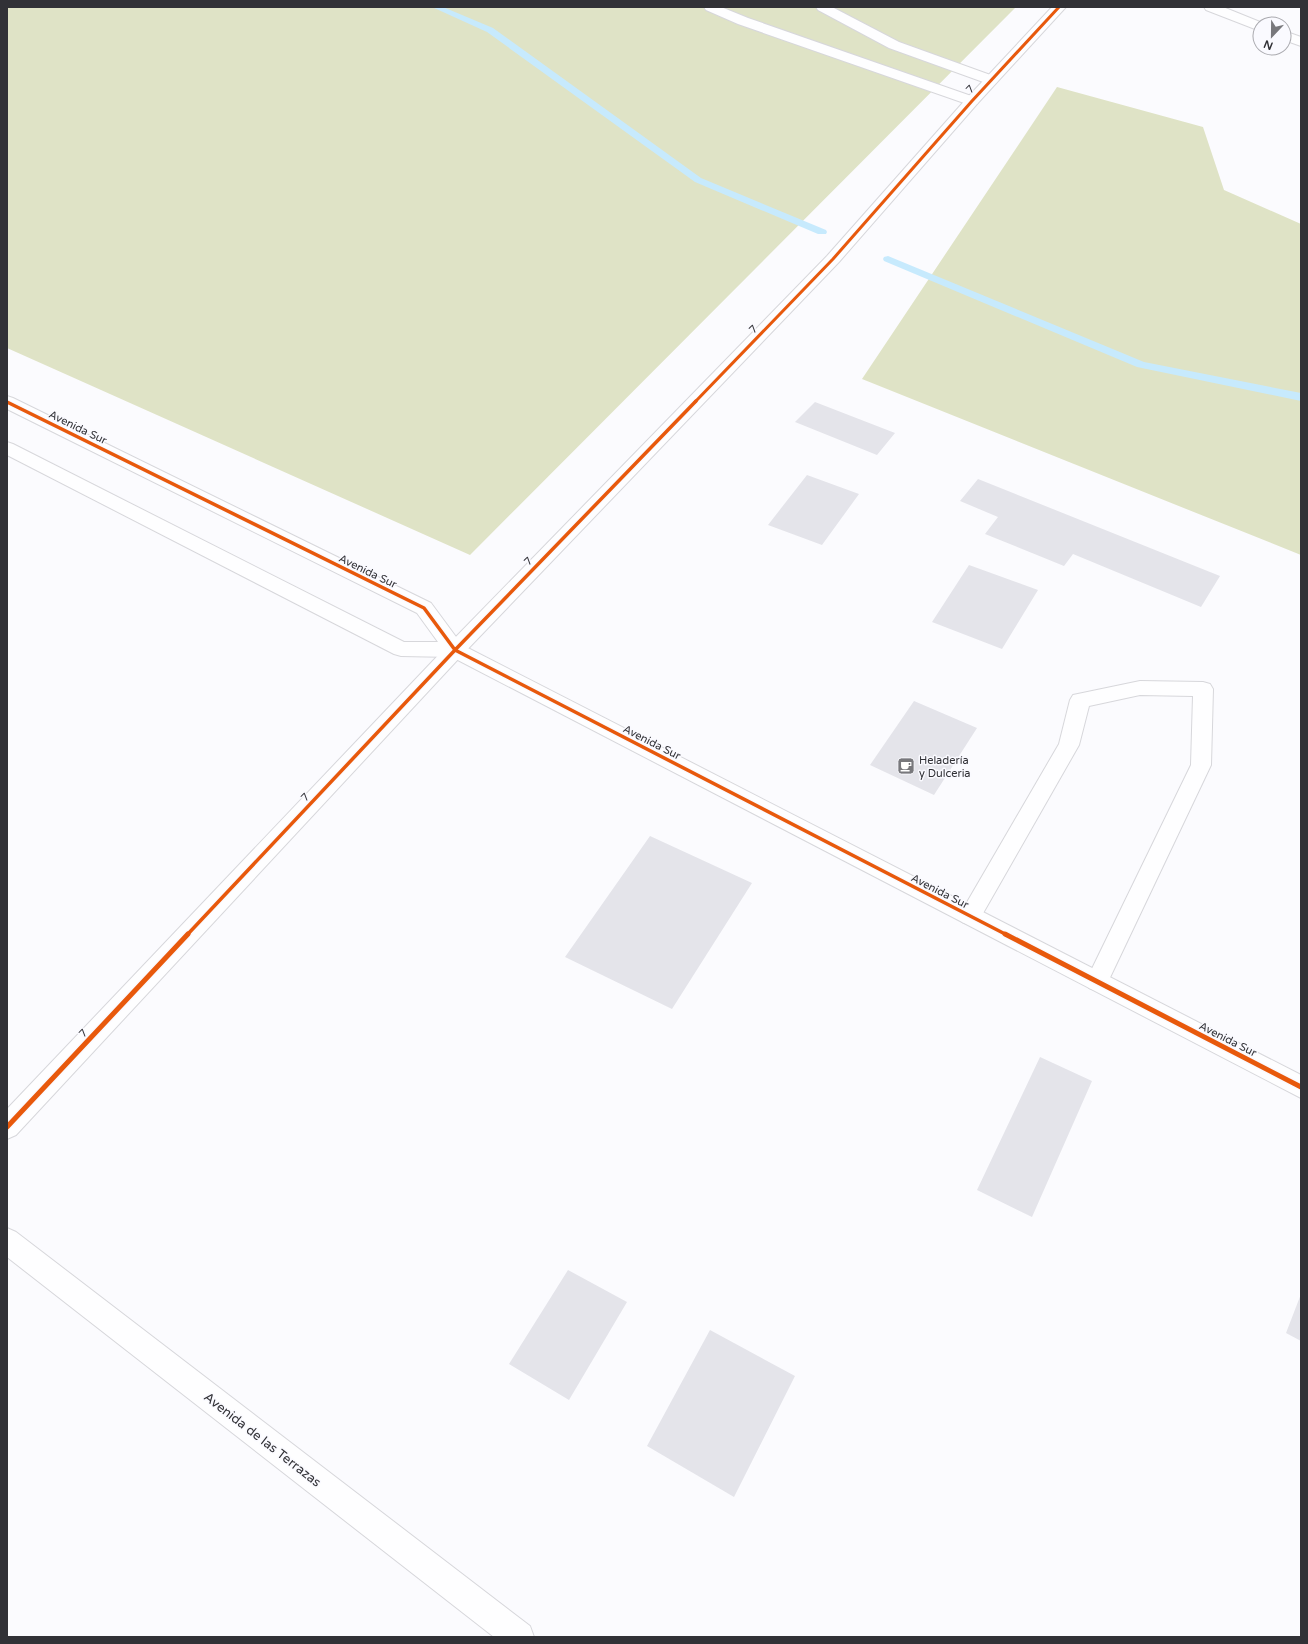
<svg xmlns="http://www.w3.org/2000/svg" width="1308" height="1644" font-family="'Varela Round',sans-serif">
<rect width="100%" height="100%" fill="#fbfbfe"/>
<path fill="#dfe3c6" d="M 7,7 L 1016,7 L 470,555 L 7,348 Z
M 1057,87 L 1203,127 L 1224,190 L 1301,224 L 1301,555 L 862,379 Z"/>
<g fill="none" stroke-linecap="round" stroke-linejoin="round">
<path fill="#c7eafd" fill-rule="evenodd" d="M 432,7 L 443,7 L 493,28 L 701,178 L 826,230 L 827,232 L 826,234 L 818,234 L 695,182 L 487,32 Z
M 888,256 L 1144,362 L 1301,393 L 1301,401 L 1137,367 L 884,261 L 883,259 L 884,257 Z"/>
</g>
<path fill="#e4e4ea" d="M 815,402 L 895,433 L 877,455 L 795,422 Z
M 807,475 L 859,494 L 822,545 L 768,525 Z
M 978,479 L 1220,576 L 1201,607 L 1073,554 L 1064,566 L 985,534 L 998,517 L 960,501 Z
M 969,565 L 1038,590 L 1002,649 L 932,622 Z
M 914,701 L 977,728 L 934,795 L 870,765 Z
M 650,836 L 752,883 L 672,1009 L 565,957 Z
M 1040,1057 L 1092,1081 L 1032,1217 L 977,1190 Z
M 568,1270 L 627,1302 L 569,1400 L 509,1364 Z
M 1301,1294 L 1301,1341 L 1286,1333 Z
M 710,1330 L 795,1376 L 734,1497 L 647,1446 Z"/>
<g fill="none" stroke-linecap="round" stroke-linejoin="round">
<g stroke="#d7d7db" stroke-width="2">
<path id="service" d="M 704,7 L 721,7 L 748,18 L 977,98 L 979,101 L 977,104 L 967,104 L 738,24 L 706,10 Z
M 816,7 L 832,7 L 899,42 L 996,77 L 998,80 L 996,83 L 986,83 L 889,48 L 818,10 Z
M 1140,681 L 1203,682 L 1210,684 L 1213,689 L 1211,765 L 1105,988 L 1097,991 L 1089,988 L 1086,981 L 1191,765 L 1193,696 L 1140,695 L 1089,706 L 1079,745 L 978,922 L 970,925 L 962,922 L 959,916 L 1059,744 L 1070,700 L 1073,695 Z"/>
</g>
<g stroke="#d7d7db" stroke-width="2">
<path id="minor" d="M 1052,7 L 1066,7 L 977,104 L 839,262 L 462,655 L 16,1135 L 7,1139 L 7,1109 L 448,645 L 827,256 L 967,98 Z
M 1204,7 L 1223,7 L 1265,24 L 1260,24 L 1260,30 L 1255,29 L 1206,10 Z
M 1284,31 L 1301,37 L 1301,46 L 1284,40 Z"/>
</g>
<g stroke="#d7d7db" stroke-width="2">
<path id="tertiary" d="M 7,396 L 13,398 L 431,603 L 462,645 L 1301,1075 L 1301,1098 L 452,657 L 401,656 L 394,654 L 7,455 L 7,442 L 13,444 L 404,642 L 438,642 L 417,613 L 7,409 Z
M 7,1228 L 16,1232 L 530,1626 L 534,1637 L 494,1637 L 7,1257 Z"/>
</g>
<use href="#service" fill="#fefeff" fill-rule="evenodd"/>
<use href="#minor" fill="#fefeff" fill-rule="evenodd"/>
<use href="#tertiary" fill="#fefeff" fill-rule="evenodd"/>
<g stroke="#fafaff" stroke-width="4.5">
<path id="cycleway-far2" d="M 695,402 L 833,259 L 972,101 L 1059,7"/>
</g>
<g stroke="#fafaff" stroke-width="6">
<path id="cycleway-far1" d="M 7,402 L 424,608 L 455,650 L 1007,935
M 187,935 L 455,650 L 696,401"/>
</g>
<g stroke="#fafaff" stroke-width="8">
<path id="cycleway" d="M 1005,934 L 1301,1087
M 7,1127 L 188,934"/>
</g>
<use href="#cycleway-far2" stroke="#e8590c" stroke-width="3"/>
<use href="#cycleway-far1" stroke="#e8590c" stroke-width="3.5"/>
<use href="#cycleway" stroke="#e8590c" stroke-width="5"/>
</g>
<defs>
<g id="cafe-square" transform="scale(0.9)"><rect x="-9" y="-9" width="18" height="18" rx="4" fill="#78787c" stroke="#fafaff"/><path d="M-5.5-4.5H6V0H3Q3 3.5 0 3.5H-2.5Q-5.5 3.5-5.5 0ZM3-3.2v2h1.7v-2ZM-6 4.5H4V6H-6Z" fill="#fff"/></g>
</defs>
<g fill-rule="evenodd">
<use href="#cafe-square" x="906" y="766"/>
</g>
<g text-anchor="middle" stroke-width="3" stroke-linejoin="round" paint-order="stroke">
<g font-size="11" fill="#313136" stroke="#fafaff">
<text transform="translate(970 89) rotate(-47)" y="4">7</text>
<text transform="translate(753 329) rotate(-46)" y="4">7</text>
<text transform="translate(78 427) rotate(26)" y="4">Avenida Sur</text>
<text transform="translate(528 561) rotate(-46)" y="4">7</text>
<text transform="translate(368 571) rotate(26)" y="4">Avenida Sur</text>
<text transform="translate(652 742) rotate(27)" y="4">Avenida Sur</text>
<text transform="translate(305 797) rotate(-47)" y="4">7</text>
<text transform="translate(940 891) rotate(27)" y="4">Avenida Sur</text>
<text transform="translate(83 1033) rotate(-47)" y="4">7</text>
<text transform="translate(1228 1039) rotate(27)" y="4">Avenida Sur</text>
</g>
<g font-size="11" fill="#313136" stroke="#fafaff" text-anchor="start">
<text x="919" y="764">Heladería<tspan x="919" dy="13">y Dulceria</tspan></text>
</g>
<g font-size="13" fill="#313136" stroke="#fafaff">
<text transform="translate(263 1439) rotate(38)" y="5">Avenida de las Terrazas</text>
</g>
</g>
<rect width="1308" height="1644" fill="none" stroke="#313136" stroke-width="16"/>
<g transform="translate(1272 36) rotate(202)"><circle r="19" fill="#fafaff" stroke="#aaaaaf"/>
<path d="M0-3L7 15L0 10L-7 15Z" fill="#78787c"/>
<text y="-6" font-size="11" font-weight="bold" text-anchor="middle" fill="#313136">N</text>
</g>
</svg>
